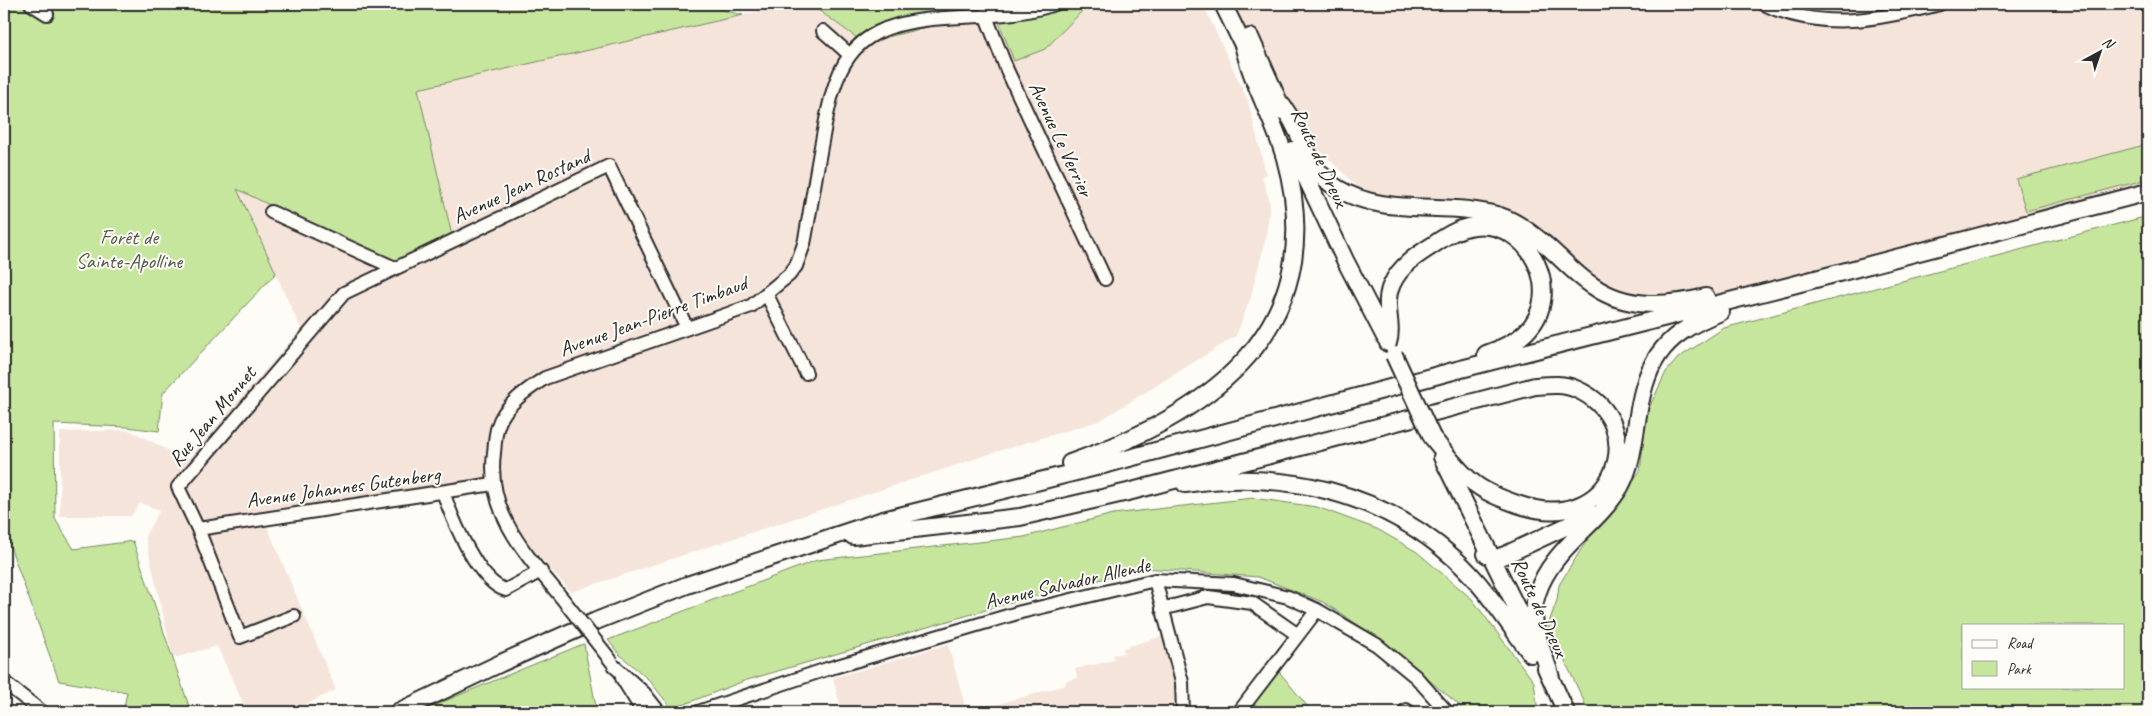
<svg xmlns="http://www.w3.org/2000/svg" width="2152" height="716" font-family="Caveat,sans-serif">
<rect width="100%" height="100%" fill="#fdfcf7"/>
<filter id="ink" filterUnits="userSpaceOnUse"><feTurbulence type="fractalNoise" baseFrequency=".02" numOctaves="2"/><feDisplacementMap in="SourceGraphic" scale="10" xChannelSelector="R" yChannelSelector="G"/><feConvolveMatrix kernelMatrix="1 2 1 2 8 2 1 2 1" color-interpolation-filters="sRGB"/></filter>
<g filter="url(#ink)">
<path fill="#f5e4da" d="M 791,4 L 810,4 L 864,43 L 983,13 L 995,12 L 1000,29 L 1080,4 L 1203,4 L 1248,101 L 1266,174 L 1262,176 L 1270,203 L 1266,238 L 1250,299 L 1236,336 L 1099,421 L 1002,450 L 571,592 L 497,510 L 488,486 L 264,519 L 336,690 L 290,712 L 247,712 L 217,646 L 173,658 L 145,536 L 160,510 L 140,503 L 131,516 L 60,516 L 60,432 L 129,430 L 187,460 L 301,329 L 237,188 L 395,267 L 453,240 L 418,89 Z
M 1229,4 L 2148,4 L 2148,200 L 1664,327 L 1602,304 L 1551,258 L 1497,221 L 1377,206 L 1300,131 Z
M 1169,634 L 1183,712 L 842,712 L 833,678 L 948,644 L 966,710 L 991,706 L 1066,685 L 1065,681 L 1077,678 L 1075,669 L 1114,660 L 1113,655 L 1124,653 L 1123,648 Z"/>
<path fill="#c6e59d" stroke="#788864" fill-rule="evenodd" d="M 4,4 L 699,4 L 743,15 L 418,89 L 453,240 L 395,267 L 237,189 L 276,273 L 163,393 L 159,431 L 127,427 L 54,424 L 55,519 L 74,549 L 133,541 L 191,712 L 123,712 L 127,692 L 59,681 L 4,530 Z
M 810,4 L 1089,4 L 1045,49 L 1014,61 L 995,12 L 983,13 L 864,43 Z
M 2148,144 L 2148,179 L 2026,211 L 2016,179 Z
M 2148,216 L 2148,712 L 1589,712 L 1548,625 L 1557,600 L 1559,585 L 1590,535 L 1640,471 L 1647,412 L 1666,372 L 1678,358 L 1724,328 ZM 1963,625 L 2123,625 L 2123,687 L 1963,687 Z
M 1253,498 L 1317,507 L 1377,529 L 1417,552 L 1472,599 L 1534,682 L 1538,712 L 1463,712 L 1458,704 L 1378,638 L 1323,602 L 1258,577 L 1145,568 L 1013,602 L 744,681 L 672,709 L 649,680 L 619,654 L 608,640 L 817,560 L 1024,537 L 1113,514 Z
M 584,644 L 597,712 L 418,712 L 583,644 Z
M 1276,668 L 1312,712 L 1245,712 Z"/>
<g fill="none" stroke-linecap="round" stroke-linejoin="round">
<g stroke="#2b2b2b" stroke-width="16">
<path id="minor" d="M 31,4 L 47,14
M 1764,4 C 1822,32 1881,19 1940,4
M 985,14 L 1007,70 L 1105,279
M 823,31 L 850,55
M 271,212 L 395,268
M 767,295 L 806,373
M 443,492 C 452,518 478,583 506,590 L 541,571
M 198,529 L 493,484
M 1155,580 L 1182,682 L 1183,712
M 565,602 C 528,556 486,515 494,453 C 495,444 495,434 498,426 C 504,405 528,389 545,378 L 751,306 L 789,275 L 796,266 L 804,244 C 811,208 816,172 823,136 C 835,69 847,29 924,20 C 967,15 1014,18 1055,4
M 1162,609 L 1208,597 L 1252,603 L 1298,635
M 294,616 L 240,637 L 198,529 L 178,487 L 344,293 L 609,166 L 687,328
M 614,666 L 644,693 L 659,712
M 622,678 L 643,712
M 4,682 L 42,712
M 698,712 L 827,669 L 1021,612 L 1155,580 L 1234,584 L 1288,597 L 1317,610 L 1377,645 L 1416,677 L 1447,712
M 1239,712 L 1317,610
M 1405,712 L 1406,710 L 1409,712"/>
</g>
<g stroke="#2b2b2b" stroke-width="20">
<path id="major" d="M 1223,4 L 1247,53
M 1250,37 L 1283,111
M 1279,102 C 1303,128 1304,168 1337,188 C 1385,218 1447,200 1500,216 C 1518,222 1532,234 1547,246 C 1562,259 1576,275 1593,286 C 1627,310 1668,306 1706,297
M 1293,150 L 1345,260 L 1386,339
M 1388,343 C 1394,325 1382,303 1392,284 C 1400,266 1417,255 1433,245 C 1446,236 1458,228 1474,226 C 1529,219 1566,293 1526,332 C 1515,343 1501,349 1486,354
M 1442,457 L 1532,639
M 1070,463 C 1212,413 1332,328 1285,158 C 1274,119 1252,84 1243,44
M 1185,484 C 1283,470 1380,491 1455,559 C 1485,586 1507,622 1531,654
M 853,536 L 1020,517 L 1128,492 L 1535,386 C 1548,385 1563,383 1576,389 C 1654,423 1615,539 1517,504 C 1500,498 1484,492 1470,480 C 1456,468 1444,452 1432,437
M 1486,554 L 1494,559 L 1505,555 L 1593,514
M 1546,668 L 1566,712
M 1551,678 C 1544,651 1527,622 1537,594 C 1551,549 1597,526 1620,487 C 1630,469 1633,448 1636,428 C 1645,364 1658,336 1721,312
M 398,712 L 501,663 L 596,621 L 687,585 L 883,520 L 1096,467 L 1457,370 L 1785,287 L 2148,192"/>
</g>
<use href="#minor" stroke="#fdfcf7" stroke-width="12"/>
<use href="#major" stroke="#fdfcf7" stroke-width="16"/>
<g stroke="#2b2b2b" stroke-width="16" stroke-linecap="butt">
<path id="minor-bridge" d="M 565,602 L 612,662"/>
</g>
<g stroke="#2b2b2b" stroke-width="20" stroke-linecap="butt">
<path id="major-bridge" d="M 1394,355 L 1432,437"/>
</g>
<use href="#minor-bridge" stroke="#fdfcf7" stroke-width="12"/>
<use href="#major-bridge" stroke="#fdfcf7" stroke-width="16"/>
</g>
</g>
<g text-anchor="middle" stroke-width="4" stroke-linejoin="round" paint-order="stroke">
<g font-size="21" fill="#2b2b2b" stroke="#fdfcf7">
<text transform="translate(1061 139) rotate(65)" y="7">Avenue Le Verrier</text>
<text transform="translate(1320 157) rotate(65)" y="7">Route de Dreux</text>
<text transform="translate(521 186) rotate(-25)" y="7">Avenue Jean Rostand</text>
<text transform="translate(653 316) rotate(-20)" y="7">Avenue Jean-Pierre Timbaud</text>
<text transform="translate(212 416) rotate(-50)" y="7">Rue Jean Monnet</text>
<text transform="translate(343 487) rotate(-8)" y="7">Avenue Johannes Gutenberg</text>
<text transform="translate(1067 583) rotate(-13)" y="7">Avenue Salvador Allende</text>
<text transform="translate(1540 607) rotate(65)" y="7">Route de Dreux</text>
</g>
<g font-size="21" fill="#525a48" stroke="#fdfcf7">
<text x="129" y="244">Forêt de<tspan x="129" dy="24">Sainte-Apolline</tspan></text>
</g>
</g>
<rect width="2152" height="716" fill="none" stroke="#fdfcf7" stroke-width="20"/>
<rect x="10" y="10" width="2132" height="696" fill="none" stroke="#2b2b2b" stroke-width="2" filter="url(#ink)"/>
<rect x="1962" y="624" width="162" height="65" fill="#fdfcf7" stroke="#a9a8a5"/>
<rect x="1972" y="640" width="25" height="8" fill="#fdfcf7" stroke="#a9a8a5"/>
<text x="2007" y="648" font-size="15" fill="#2b2b2b">Road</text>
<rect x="1972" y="661" width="25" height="15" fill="#c6e59d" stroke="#a9a8a5"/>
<text x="2007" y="674" font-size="15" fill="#2b2b2b">Park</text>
<g transform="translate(2100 52) rotate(40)" stroke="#fdfcf7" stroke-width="4" paint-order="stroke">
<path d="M0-4L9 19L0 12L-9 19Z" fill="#2b2b2b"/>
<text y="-8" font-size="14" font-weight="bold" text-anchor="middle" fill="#2b2b2b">N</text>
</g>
</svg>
